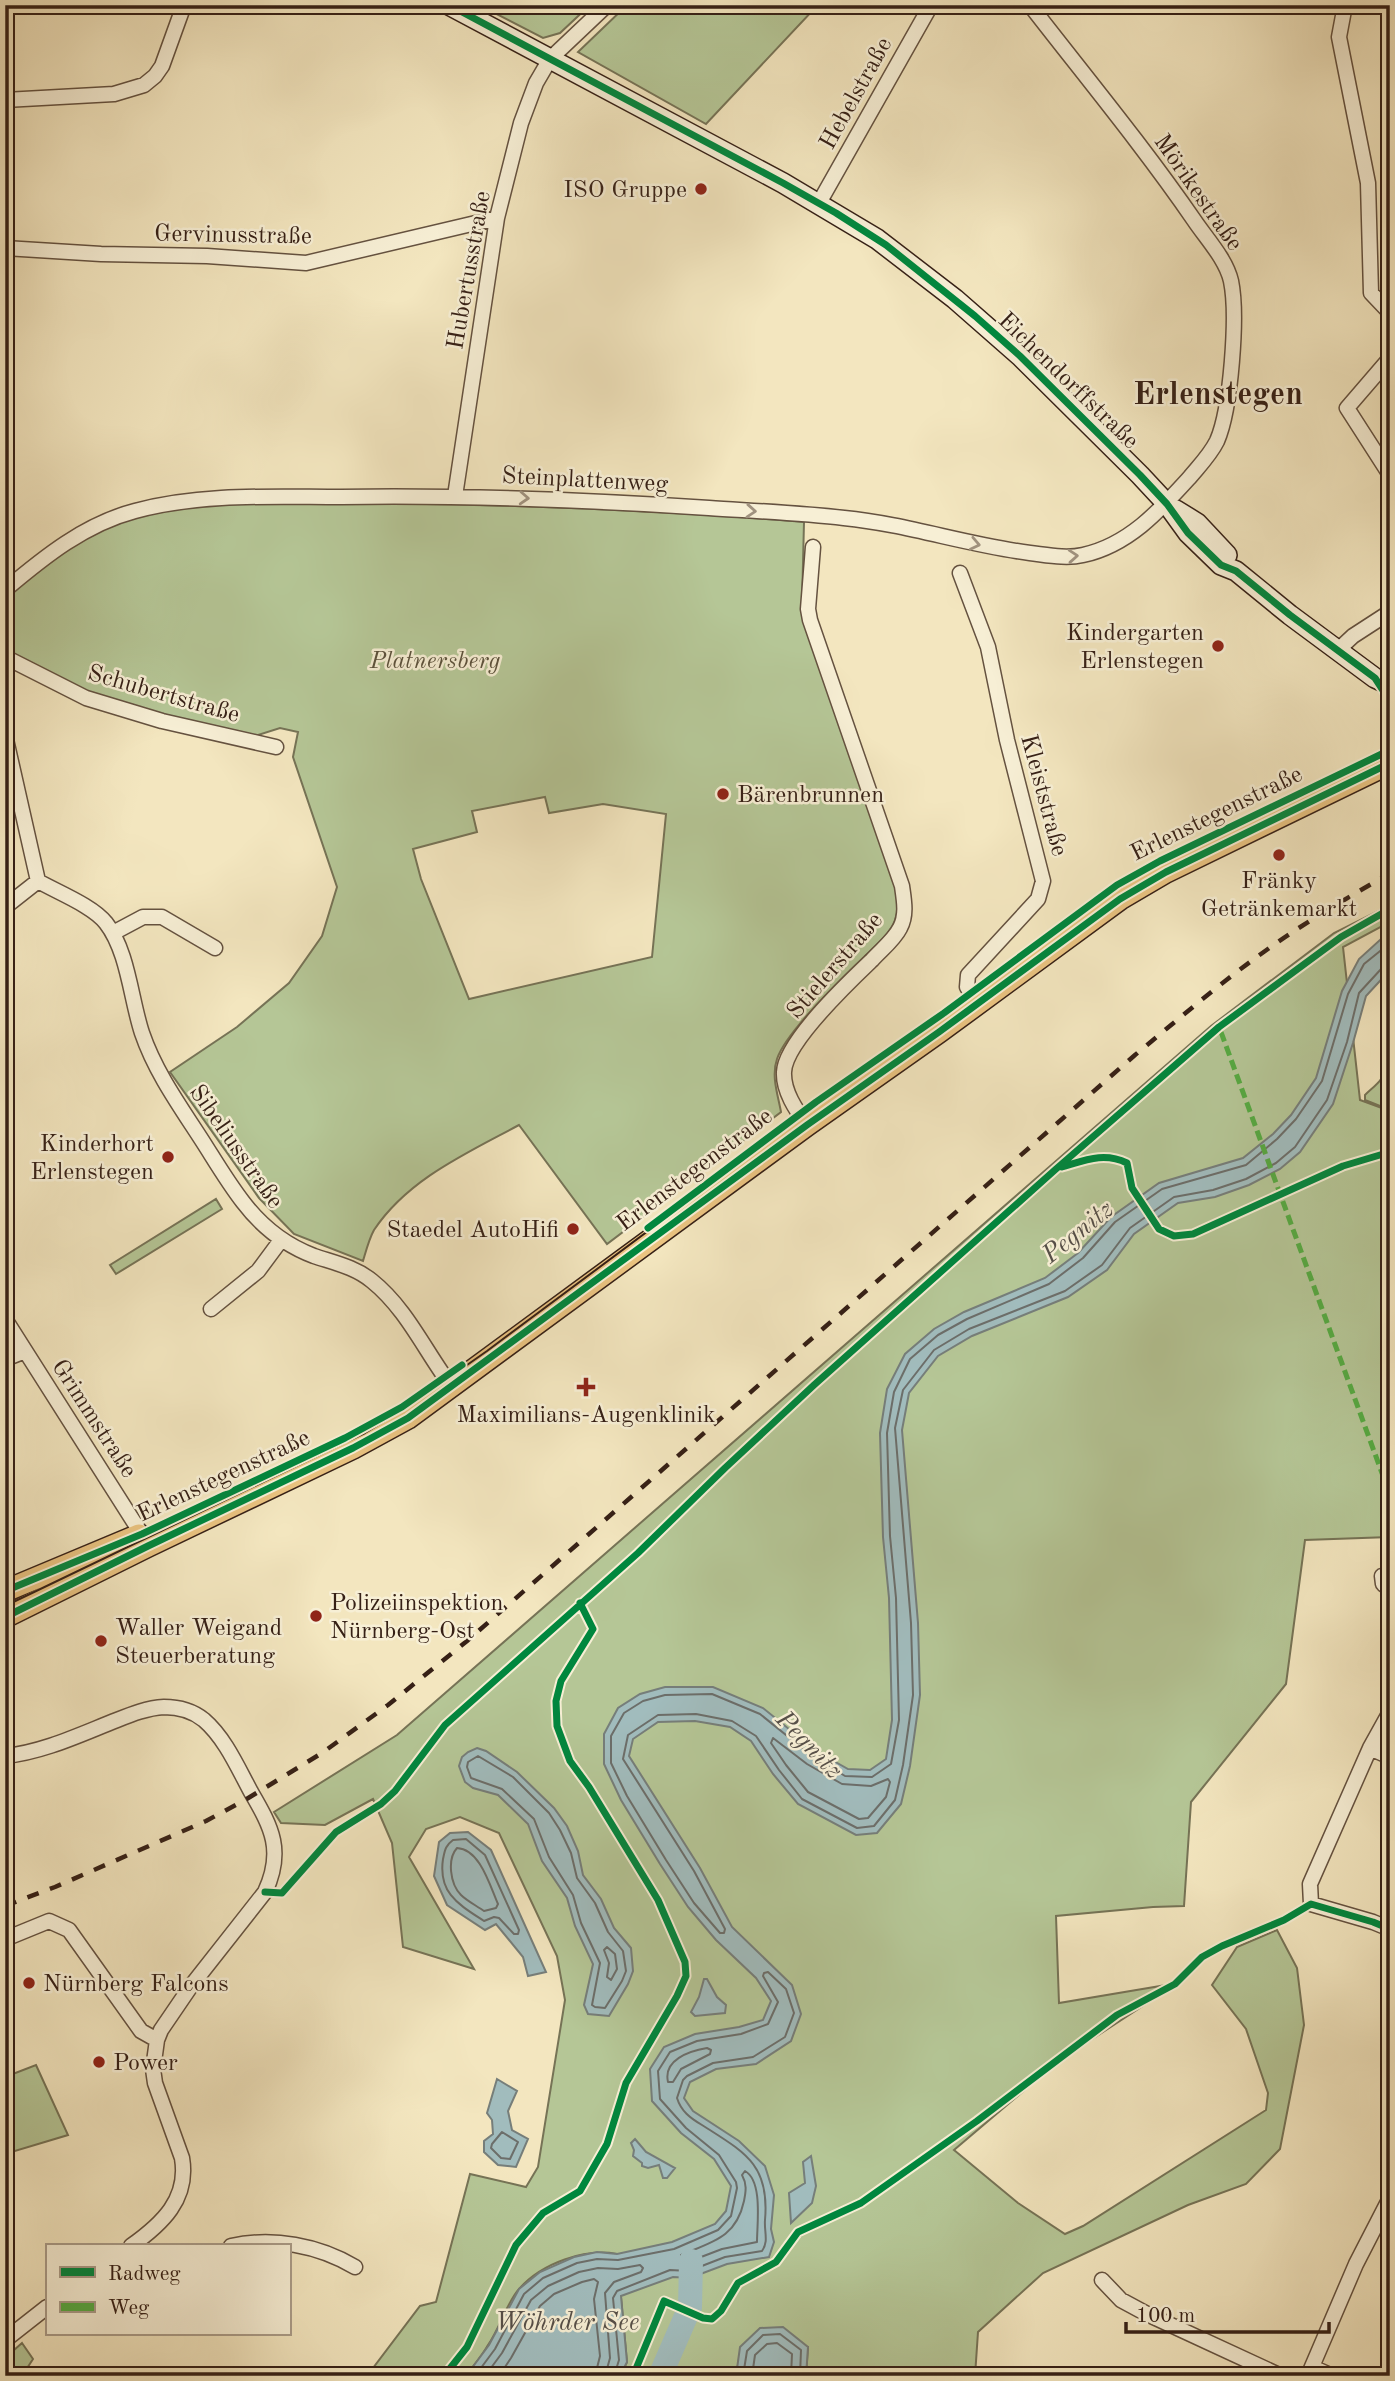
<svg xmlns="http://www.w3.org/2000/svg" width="1395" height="2381" font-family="'Old Standard TT',serif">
<rect width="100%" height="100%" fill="#f3e6bf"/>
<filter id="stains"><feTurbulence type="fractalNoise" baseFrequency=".00286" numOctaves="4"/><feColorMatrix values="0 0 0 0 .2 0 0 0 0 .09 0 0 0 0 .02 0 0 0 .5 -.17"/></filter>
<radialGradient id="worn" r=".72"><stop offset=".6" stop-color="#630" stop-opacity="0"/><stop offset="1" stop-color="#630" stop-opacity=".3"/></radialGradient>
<path fill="#b5c696" stroke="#767356" stroke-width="2" fill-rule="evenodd" d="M 479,5 L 590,5 L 560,33 L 543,38 Z
M 627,5 L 812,5 L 815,8 L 706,124 L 578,52 Z
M 269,502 C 447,503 625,507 804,522 L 802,605 L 893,878 C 896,891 900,907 895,920 C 890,934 874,947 864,957 C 842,978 786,1032 777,1059 C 771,1076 778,1095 781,1112 L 607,1244 L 519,1125 C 467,1153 408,1179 374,1230 C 369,1239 366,1251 363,1261 L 294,1234 L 259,1198 L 170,1072 L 237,1027 L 289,983 L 322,936 L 337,887 L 293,757 L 298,732 L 280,728 L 255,736 L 133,707 L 89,694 L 5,651 L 5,596 L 45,561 L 113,523 L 179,506 ZM 545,797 L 549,813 L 603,804 L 666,814 L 652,957 L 469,999 L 421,879 L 413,849 L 477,832 L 472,811 Z
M 1390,905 L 1390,922 L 1343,947 L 1360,1100 L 1390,1111 L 1390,1537 L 1305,1540 L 1286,1684 L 1191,1802 L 1184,1906 L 1153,1907 L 1056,1916 L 1059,2003 L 1178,1983 L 1060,2060 L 954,2150 L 1018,2203 L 1065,2234 L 1083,2226 L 1266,2110 L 1268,2093 L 1246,2029 L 1212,1985 L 1237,1947 L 1277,1930 L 1297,1968 L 1304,2025 L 1280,2149 L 1246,2184 L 1188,2205 L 1043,2273 L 978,2332 L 975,2376 L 806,2376 L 808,2347 L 741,2347 L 736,2376 L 620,2376 L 627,2362 L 617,2254 C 585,2248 542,2263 519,2289 C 506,2304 500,2328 488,2345 C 482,2356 473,2366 466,2376 L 367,2376 L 420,2306 L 436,2302 L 470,2174 L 526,2187 L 538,2167 L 565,2000 L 557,1956 L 499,1833 L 460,1817 L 426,1829 L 409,1857 L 474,1969 L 403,1947 L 392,1843 L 373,1799 L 325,1825 L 281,1823 L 274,1812 L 397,1735 L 1211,1026 L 1334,933 Z
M 1390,1001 L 1390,1110 L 1365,1100 L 1365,1095 C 1370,1090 1378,1084 1381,1079 C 1393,1055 1378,1025 1390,1001 Z
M 216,1199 L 222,1209 L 116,1274 L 110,1265 Z
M 36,2065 L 68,2135 L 5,2154 L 5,2077 Z
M 22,2343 L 33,2359 L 22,2376 L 5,2376 L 5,2358 Z"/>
<path fill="#a1bcbd" stroke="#767e7a" stroke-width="2" d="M 1390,935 L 1390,970 L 1366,996 L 1353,1043 L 1333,1104 L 1300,1152 L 1280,1169 L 1249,1185 L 1215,1197 L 1178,1203 L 1134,1234 L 1107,1270 L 1068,1297 L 972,1336 L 938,1356 L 909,1393 L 902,1430 L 918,1623 L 920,1695 L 910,1766 L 901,1804 L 877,1833 L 856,1835 L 798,1804 L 773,1774 L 751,1741 L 730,1727 L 695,1721 L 658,1722 L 633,1739 L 629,1756 L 700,1868 L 732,1927 L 792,1985 L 801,2014 L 791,2041 L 756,2064 L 716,2069 L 690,2082 L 684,2098 L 693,2111 L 739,2141 L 765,2166 L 774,2195 L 771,2229 L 774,2242 L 769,2257 L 727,2264 L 690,2278 L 673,2277 L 621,2296 L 627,2362 L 620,2376 L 466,2376 L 489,2345 L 519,2289 L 540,2272 L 574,2257 L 597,2252 L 617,2254 L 672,2242 L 715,2224 L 726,2211 L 731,2186 L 714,2159 L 681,2133 L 652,2101 L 650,2069 L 664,2047 L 695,2034 L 739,2027 L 763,2020 L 771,2001 L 756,1978 L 716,1940 L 688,1907 L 660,1864 L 621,1800 L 604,1764 L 604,1734 L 618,1708 L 640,1694 L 665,1687 L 713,1687 L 763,1708 L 816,1751 L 848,1769 L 870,1770 L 886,1759 L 892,1720 L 889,1598 L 883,1537 L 880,1433 L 887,1389 L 905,1354 L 934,1329 L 964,1312 L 1045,1278 L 1078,1253 L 1111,1217 L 1159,1183 L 1243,1158 L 1273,1134 L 1291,1115 L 1316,1078 L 1342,991 L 1359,959 L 1381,939 Z
M 477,1748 L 486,1751 L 517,1772 L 554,1808 L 567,1826 L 578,1851 L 583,1875 L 601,1899 L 614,1928 L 631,1948 L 633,1971 L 628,1984 L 609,2016 L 588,2014 L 584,2005 L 593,1964 L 575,1926 L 567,1898 L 542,1861 L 528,1824 L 498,1795 L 473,1788 L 465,1782 L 459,1766 L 462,1757 L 468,1752 Z
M 468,1832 L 491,1850 L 546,1972 L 528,1976 L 523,1957 L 496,1924 L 485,1930 L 447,1905 L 434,1876 L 439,1842 L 450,1833 Z
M 704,1979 L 707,1979 L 717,1997 L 726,2005 L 725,2013 L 695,2016 L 691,2012 L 699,1997 Z
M 497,2079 L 517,2091 L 508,2111 L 512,2130 L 528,2139 L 516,2167 L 498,2165 L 484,2152 L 484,2141 L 493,2134 L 492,2120 L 487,2113 Z
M 635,2139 L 646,2152 L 675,2168 L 667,2178 L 663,2178 L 659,2165 L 648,2168 L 642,2166 L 642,2163 L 633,2156 L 634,2150 L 631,2143 Z
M 811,2156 L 816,2186 L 812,2203 L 791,2223 L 789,2193 L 805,2183 L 803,2162 Z
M 783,2327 L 808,2347 L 806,2376 L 736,2376 L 740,2347 L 760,2328 Z"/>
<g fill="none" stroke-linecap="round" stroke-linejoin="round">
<path stroke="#6c6e6a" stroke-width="2" d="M 1390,943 L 1364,964 L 1348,994 L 1322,1081 L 1296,1119 L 1277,1139 L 1246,1165 L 1162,1189 L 1115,1222 L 1083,1258 L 1049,1284 L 967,1319 L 938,1335 L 910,1359 L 894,1392 L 887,1433 L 890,1536 L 896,1598 L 899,1720 L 891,1764 L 872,1777 L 845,1776 L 812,1756 L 760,1714 L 712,1694 L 665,1695 L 643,1701 L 624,1713 L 611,1736 L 611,1763 L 627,1796 L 666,1860 L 694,1903 L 720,1933 L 724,1933 L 725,1929 L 694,1871 L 623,1759 L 628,1735 L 658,1715 L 696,1714 L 732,1721 L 756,1736 L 779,1770 L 802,1799 L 857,1828 L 874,1826 L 895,1800 L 903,1765 L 913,1695 L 911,1623 L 895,1428 L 903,1390 L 934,1350 L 969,1329 L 1065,1291 L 1102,1265 L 1130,1228 L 1174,1197 L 1213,1190 L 1246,1179 L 1276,1163 L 1295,1147 L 1327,1100 L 1347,1042 L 1359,993 L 1382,968 L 1390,966
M 773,1738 L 807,1764 L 842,1784 L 871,1786 L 888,1779 L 890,1782 L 886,1797 L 868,1818 L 859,1819 L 808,1792 L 786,1765 L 771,1743 Z
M 478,1756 L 513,1777 L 549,1813 L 560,1830 L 571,1853 L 577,1878 L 595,1903 L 608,1932 L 623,1951 L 626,1971 L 622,1981 L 605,2008 L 595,2007 L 592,2005 L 600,1963 L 581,1923 L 573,1895 L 549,1857 L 534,1819 L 502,1789 L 471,1778 L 467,1767 L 468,1762 Z
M 453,1840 L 466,1839 L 485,1855 L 519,1930 L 518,1934 L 514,1934 L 499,1918 L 494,1917 L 484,1921 C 458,1904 438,1893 443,1859 C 445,1850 445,1846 453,1840 Z
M 457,1848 C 480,1849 490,1886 498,1904 L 496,1908 L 484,1911 C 477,1906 467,1901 461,1895 C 450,1884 447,1859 457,1848 Z
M 607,1947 L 615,1954 L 617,1969 L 611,1980 L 607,1977 L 609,1963 L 604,1950 Z
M 707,2048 L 711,2050 L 710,2054 L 681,2069 L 673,2082 L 668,2082 C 663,2060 689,2051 707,2048 Z
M 502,2132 L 518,2142 L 510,2159 L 501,2158 L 491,2148 L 492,2144 Z
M 745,2171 C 763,2181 757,2224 757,2242 L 722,2249 L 688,2262 L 681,2261 L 681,2255 C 712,2242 736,2238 744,2201 C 746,2191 747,2184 742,2175 Z
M 475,2376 L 495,2349 L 524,2294 L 543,2278 L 577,2263 L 597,2259 L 618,2260 L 674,2249 L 718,2230 L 731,2216 L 737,2188 L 736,2182 L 719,2155 L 686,2128 L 660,2099 L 658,2071 L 670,2052 L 697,2041 L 741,2034 L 768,2024 L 778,2002 L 763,1976 L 764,1973 L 768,1972 L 786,1989 L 794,2013 L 785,2037 L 753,2057 L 713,2063 L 687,2076 L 683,2080 L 677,2098 C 681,2111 690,2118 702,2125 C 744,2152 770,2164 765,2220 C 764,2232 769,2241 762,2251 L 725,2257 L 689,2271 L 670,2270 L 617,2291 L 613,2298 L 619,2360 L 614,2376
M 485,2376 L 502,2353 L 531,2300 L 548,2286 L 579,2272 L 598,2268 L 618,2269 L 640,2265 L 643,2268 L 641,2272 L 614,2282 L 605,2293 L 610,2358 L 605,2376
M 499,2376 L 511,2358 L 540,2306 L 554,2294 L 582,2282 L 594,2279 L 598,2282 L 594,2299 L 600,2356 L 595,2376
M 743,2376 L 747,2351 L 763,2335 L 780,2334 L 801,2350 L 800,2376
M 752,2376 L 755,2355 L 767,2344 L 777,2343 L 792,2354 L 791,2376"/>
<path stroke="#a1bcbd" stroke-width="24" d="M 660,2376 L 690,2307 L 691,2261"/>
<g stroke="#655240" stroke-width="17">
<path id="street" d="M 1345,5 L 1339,37 L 1368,183 L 1371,293 L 1390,313
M 5,100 L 114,94 L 144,85 L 155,76 L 162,66 L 184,5
M 819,203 L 931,5
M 5,248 L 101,254 L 207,256 L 306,263 L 497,218
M 1390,358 L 1347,408 L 1390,475
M 455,496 L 497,218 L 521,123 L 536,83 L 550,59 L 607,5
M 960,573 L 988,647 L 1007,740 L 1043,881 L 1038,899 L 968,975 L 967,987 L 978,1004
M 5,590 C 44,557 85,524 135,511 C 201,493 273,497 341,497 C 464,495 587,500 709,508 C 754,511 799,513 844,518 C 906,524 967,545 1030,553 C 1047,555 1066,559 1083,555 C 1129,545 1160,510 1190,477 C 1200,465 1210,455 1217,441 C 1231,409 1238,315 1231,281 C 1226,259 1206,238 1194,220 C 1143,146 1085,76 1030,5
M 1338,650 L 1353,636 L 1390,612
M 5,657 L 86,698 L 162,721 L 276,747
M 5,735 L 38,881 L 5,907
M 38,881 C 57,892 93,906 106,923 C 128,951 131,1000 142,1033 C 156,1074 182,1109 205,1145 C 217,1164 229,1184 243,1202 C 262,1227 285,1245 314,1256 C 335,1263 355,1267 372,1281 C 407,1309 426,1353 452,1387
M 113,933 L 143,917 L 162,917 L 215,948
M 807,1125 C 796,1110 783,1091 784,1072 C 785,1042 850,981 872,960 C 881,950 894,940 900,928 C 907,915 904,900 902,886 L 810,620 L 808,609 L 813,547
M 211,1309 L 258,1271 L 281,1240
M 5,1319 L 146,1541
M 5,1359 L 25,1351
M 1382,1576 L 1383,1584 L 1390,1589
M 1390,1712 L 1370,1748 L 1310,1884 L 1311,1904 L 1373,1922 L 1390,1929
M 1370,1748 L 1390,1757
M 5,1756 C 44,1752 81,1734 117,1720 C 132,1714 147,1708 164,1707 C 178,1707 193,1711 204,1720 C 225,1738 238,1768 251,1792 C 272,1828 284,1851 265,1892 L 191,1986 L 161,2030 L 157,2040 L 153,2069 L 155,2083 L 182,2158 C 189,2199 162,2224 131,2246
M 5,1939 L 49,1921 L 69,1930 L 141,2031 L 157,2040
M 231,2246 C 273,2237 318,2245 355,2267
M 1102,2280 L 1121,2300 L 1147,2314 L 1281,2376
M 5,2340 L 47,2307
M 1312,2367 L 1332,2376
M 1308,2376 L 1356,2264 L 1390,2198"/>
</g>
<g stroke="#362016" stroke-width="22">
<path id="secondary" d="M 449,5 L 783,183 L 877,239 L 955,299 L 1020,356 L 1140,475 L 1167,504 L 1188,533 L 1221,565 L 1236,571 L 1290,615 L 1375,678 L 1390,685
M 1176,510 L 1197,523 L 1227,555"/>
</g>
<g stroke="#362016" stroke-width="24">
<path id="primary" d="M 5,1591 L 139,1535
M 5,1617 L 148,1546 L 353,1448 L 408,1418 L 807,1125 L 939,1032 L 1120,899 L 1166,872 L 1390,763"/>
</g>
<use href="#street" stroke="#f7efd5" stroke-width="14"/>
<use href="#secondary" stroke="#f7efd5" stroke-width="19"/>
<use href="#primary" stroke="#eac380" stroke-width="21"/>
<path stroke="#362016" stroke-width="2" d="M 5,1606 L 365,1433 L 400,1412 L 487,1351 L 801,1117 L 930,1027 L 1108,895 L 1179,854 L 1390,754"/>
<path stroke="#362016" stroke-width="4.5" stroke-dasharray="12 12" stroke-linecap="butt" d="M 5,1906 L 55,1887 L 206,1821 L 245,1800 L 322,1753 L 388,1705 L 467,1641 L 1135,1055 C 1181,1017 1226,978 1275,944 C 1312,918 1351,896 1390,873"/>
<path stroke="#55aa42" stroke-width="5" stroke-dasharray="10 5" stroke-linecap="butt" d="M 1221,1032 L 1390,1495"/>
<g stroke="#f7efd5" stroke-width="11">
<path id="cycleway" d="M 449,5 L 783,183 L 836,213 L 886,245 L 975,316 L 1020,356 L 1140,475 L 1167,504 L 1188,533 L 1221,565 L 1236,571 L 1290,615 L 1375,678 L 1390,701
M 1062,1167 C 1086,1160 1104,1152 1127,1163 L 1132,1188 L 1159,1229 L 1174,1236 L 1193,1234 L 1343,1166 L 1390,1152
M 648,1228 L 816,1102 L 944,1013 L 1117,885 L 1160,861 L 1390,750
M 5,1591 L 142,1534 L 345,1438 L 402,1407 L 462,1365
M 5,1617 L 148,1546 L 353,1448 L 408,1418 L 807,1125 L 939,1032 L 1120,899 L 1166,872 L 1390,763
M 265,1892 L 282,1893 L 336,1832 L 381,1804 L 395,1791 L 445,1725 L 638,1553 L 725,1468 L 814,1385 L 1056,1169 L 1219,1027 L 1341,937 L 1390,909
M 444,2376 L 467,2347 L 516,2245 L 543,2213 L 580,2191 L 607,2144 L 626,2083 L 677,1996 L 686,1976 L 685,1962 L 658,1900 L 589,1787 L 570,1761 L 557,1726 L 556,1701 L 561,1681 L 593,1629 L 580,1603
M 633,2376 L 664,2301 L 703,2318 L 712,2319 L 721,2311 L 738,2283 L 776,2262 L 798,2232 L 861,2203 L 977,2121 L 1117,2015 L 1175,1984 L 1202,1957 L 1222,1946 L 1284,1920 L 1311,1904 L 1373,1922 L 1390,1929"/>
</g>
<use href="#cycleway" stroke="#00873e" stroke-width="7"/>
</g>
<defs><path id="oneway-chevron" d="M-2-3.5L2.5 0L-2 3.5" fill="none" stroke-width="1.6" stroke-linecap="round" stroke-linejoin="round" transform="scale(1.75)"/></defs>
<g stroke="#a0927f">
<use href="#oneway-chevron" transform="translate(524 498) rotate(3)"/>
<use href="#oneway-chevron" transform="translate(751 511) rotate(4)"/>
<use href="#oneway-chevron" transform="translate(975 544) rotate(12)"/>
<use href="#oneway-chevron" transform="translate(1073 556) rotate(-4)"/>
</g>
<g fill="#8f2418" stroke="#f7efd5" stroke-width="2.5">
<circle cx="701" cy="189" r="7"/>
<circle cx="1218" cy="646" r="7"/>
<circle cx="723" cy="794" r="7"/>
<circle cx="1279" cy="855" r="7"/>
<circle cx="168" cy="1157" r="7"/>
<circle cx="573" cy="1229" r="7"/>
<path d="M582.5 1376.5h7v7h7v7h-7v7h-7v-7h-7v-7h7z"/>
<circle cx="316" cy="1616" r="7"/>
<circle cx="101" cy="1641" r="7"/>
<circle cx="29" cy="1983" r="7"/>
<circle cx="99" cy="2062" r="7"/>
</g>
<g text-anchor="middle" stroke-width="5" stroke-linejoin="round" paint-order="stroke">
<g font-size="24" fill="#362016" stroke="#f7efd5">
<text transform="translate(855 93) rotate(-61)" y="8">Hebelstraße</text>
<text transform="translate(1199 192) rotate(55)" y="8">Mörikestraße</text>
<text transform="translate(233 234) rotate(1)" y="8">Gervinusstraße</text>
<text transform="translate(468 270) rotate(-80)" y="8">Hubertusstraße</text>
<text transform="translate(1069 380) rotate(44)" y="8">Eichendorffstraße</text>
<text transform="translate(585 479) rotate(3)" y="8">Steinplattenweg</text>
<text transform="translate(164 693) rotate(16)" y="8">Schubertstraße</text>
<text transform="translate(1045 795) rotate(75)" y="8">Kleiststraße</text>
<text transform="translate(1216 813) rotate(-26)" y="8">Erlenstegenstraße</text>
<text transform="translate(834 965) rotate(-49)" y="8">Stielerstraße</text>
<text transform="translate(237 1146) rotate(55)" y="8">Sibeliusstraße</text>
<text transform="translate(694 1169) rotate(-37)" y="8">Erlenstegenstraße</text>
<text transform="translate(95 1418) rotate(57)" y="8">Grimmstraße</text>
<text transform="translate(223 1475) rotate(-25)" y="8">Erlenstegenstraße</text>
</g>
<g font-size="24" fill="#362016" stroke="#f7efd5" text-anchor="start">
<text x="687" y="197" text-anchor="end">ISO Gruppe</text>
<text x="1204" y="640" text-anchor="end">Kindergarten<tspan x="1204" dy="28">Erlenstegen</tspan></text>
<text x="737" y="802">Bärenbrunnen</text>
<text x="1279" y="888" text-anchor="middle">Fränky<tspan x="1279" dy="28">Getränkemarkt</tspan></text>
<text x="154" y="1151" text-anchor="end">Kinderhort<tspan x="154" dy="28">Erlenstegen</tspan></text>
<text x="559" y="1237" text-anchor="end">Staedel AutoHifi</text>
<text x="586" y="1422" text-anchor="middle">Maximilians-Augenklinik</text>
<text x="330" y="1610">Polizeiinspektion<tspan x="330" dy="28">Nürnberg-Ost</tspan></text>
<text x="115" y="1635">Waller Weigand<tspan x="115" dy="28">Steuerberatung</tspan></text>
<text x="43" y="1991">Nürnberg Falcons</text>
<text x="113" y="2070">Power</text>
</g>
<g font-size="24" font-style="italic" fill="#5c523c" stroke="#f7efd5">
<text x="435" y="668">Platnersberg</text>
</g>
<g font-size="26" font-style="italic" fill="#564f48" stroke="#f7efd5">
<text transform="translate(1077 1231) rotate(-39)" y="9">Pegnitz</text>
<text transform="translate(810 1744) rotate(46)" y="9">Pegnitz</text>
<text x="567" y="2330">Wöhrder See</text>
</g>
<g font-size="32" font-weight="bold" fill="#362016" stroke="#f7efd5">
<text x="1218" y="404">Erlenstegen</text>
</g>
</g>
<rect width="1395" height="2381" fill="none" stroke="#f3e6bf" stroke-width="28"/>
<rect x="7" y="7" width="1381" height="2367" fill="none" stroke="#362016" stroke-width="3.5"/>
<rect x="14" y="14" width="1367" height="2353" fill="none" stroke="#362016" stroke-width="2"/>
<rect x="46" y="2244" width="245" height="91" fill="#f7efd5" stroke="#aa9c89" stroke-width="2"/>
<rect x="60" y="2267" width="35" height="10" fill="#00873e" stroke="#aa9c89" stroke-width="2"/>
<text x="108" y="2280" font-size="21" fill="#362016">Radweg</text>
<rect x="60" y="2302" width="35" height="10" fill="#55aa42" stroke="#aa9c89" stroke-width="2"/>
<text x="108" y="2314" font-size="21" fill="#362016">Weg</text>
<path d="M1126 2322v10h203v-10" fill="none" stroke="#362016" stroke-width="3.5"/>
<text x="1136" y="2322" font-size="21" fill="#362016" stroke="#f7efd5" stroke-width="5" paint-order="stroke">100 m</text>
<rect width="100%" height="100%" filter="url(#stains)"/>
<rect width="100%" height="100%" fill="url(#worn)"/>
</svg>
